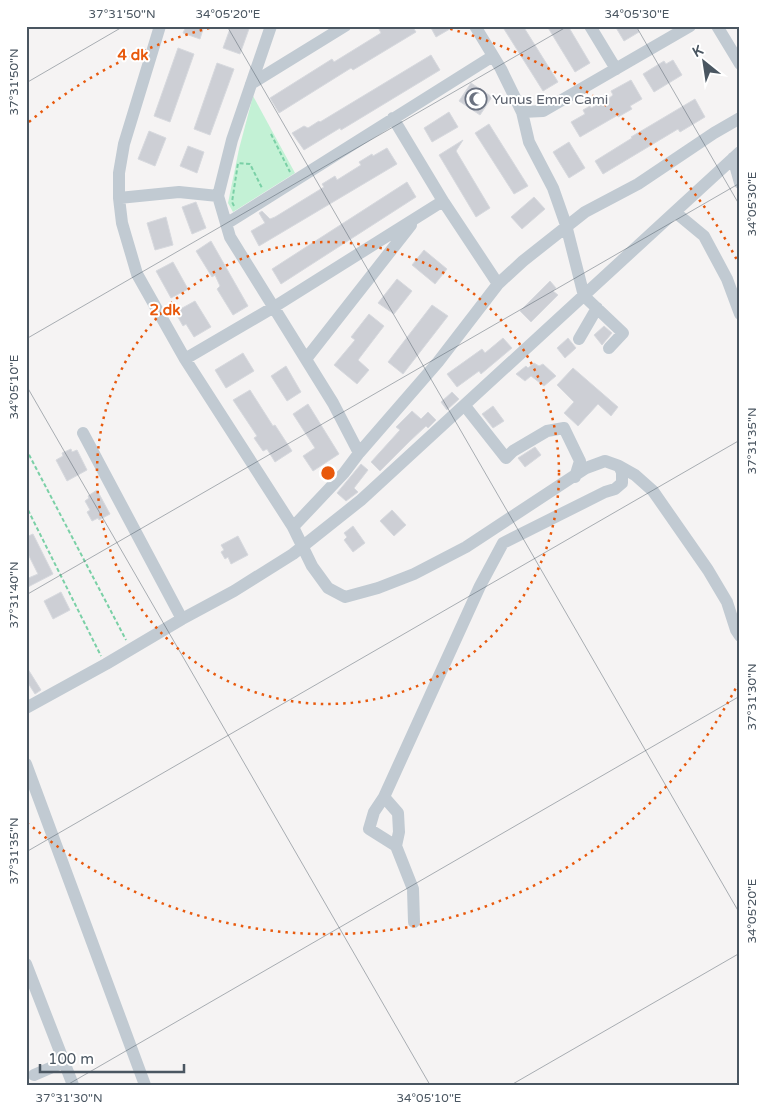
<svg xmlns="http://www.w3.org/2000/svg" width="766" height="1111" font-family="'Varela Round',sans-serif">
<rect width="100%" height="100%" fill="#f5f3f3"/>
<path fill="#c3f1d5" d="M 253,96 L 295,173 L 233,212 L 228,203 L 239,149 Z"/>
<path fill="#cdcfd5" stroke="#d7d9de" d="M 186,26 L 204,26 L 200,39 L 183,33 Z
M 231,26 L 250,26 L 240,54 L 223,48 Z
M 384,26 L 412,26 L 416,32 L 353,70 L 351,68 L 279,113 L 270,98 L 332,59 L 334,62 L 381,33 L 379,29 Z
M 430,26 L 455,26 L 436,37 Z
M 508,26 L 523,26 L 558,82 L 543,91 L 504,29 Z
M 547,26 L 568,26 L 590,63 L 575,72 Z
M 615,26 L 636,26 L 639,32 L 624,41 Z
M 178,48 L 194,54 L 170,122 L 154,116 Z
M 431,55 L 440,70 L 341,130 L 340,128 L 304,150 L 292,133 L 304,126 L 308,128 L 319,121 L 320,122 Z
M 673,60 L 682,75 L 654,92 L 643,74 L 664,61 L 666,64 Z
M 217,63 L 234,69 L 210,135 L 194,129 Z
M 631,80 L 642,99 L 630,106 L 632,109 L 618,117 L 618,115 L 580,137 L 571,122 L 585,114 L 583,110 L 590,106 L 591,108 L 608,99 L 613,95 L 611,91 Z
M 471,83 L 492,97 L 480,115 L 459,101 Z
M 695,99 L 705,117 L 680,132 L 678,129 L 603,174 L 595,161 L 632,138 L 631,137 Z
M 449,112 L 458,127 L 432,142 L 424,128 Z
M 489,124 L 528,186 L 514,194 L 475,133 Z
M 149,131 L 166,138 L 155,166 L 138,159 Z
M 463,140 L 456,151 L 490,208 L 476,217 L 439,155 Z
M 569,142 L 585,168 L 569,178 L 553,152 Z
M 188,146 L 204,152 L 197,173 L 180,166 Z
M 387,148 L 397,164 L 259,246 L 251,231 L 265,223 L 259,213 L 262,211 L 270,219 L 275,217 L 324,187 L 322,184 L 335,176 L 337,180 L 361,165 L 359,162 L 372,154 L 373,156 Z
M 407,182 L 416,197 L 281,284 L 272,269 Z
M 534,197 L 545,209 L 522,229 L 511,217 Z
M 196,202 L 206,228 L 192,234 L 182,207 Z
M 166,217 L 173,245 L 155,250 L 147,223 Z
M 211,241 L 248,306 L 233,315 L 217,289 L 220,286 L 215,275 L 212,277 L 196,251 Z
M 424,250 L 447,269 L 435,284 L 412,265 Z
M 173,262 L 188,289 L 171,298 L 156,271 Z
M 397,279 L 412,291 L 394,314 L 378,303 Z
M 550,281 L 556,288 L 553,291 L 558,295 L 531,322 L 520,311 Z
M 195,301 L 211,327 L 194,337 L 186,324 L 183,326 L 175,312 Z
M 432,305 L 448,316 L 403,374 L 388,362 Z
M 369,314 L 384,326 L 358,360 L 369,370 L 357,384 L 334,365 L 355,340 L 351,337 Z
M 604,326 L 612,333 L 602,345 L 594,335 Z
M 503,338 L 512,348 L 481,374 L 479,371 L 457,387 L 447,374 L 482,349 L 485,353 Z
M 568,338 L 576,348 L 565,358 L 557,348 Z
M 243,353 L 254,371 L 226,388 L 215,370 Z
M 534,363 L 539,366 L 543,364 L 556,376 L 544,386 L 531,376 L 525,381 L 516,374 L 526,366 L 528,368 Z
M 286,366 L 301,392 L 287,401 L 271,376 Z
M 573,368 L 618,407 L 611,416 L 598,404 L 578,426 L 564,413 L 574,402 L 557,385 Z
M 250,390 L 273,426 L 275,425 L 292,451 L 275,462 L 267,449 L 263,451 L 254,438 L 257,436 L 233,400 Z
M 452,392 L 459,399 L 447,410 L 441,402 Z
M 308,404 L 339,454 L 313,471 L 303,456 L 315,448 L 293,414 Z
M 493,406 L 504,421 L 493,428 L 482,414 Z
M 412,411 L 421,419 L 428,412 L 436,420 L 428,428 L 426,426 L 410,441 L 380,471 L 371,462 L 400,430 L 396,427 Z
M 535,447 L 541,455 L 525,467 L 518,458 Z
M 71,449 L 72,452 L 77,450 L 87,470 L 67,481 L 56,460 L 63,456 L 62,453 Z
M 361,464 L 368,470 L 354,488 L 358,492 L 346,501 L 337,493 Z
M 97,490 L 110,514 L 99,520 L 98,518 L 92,521 L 87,512 L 90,510 L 85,501 L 89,498 L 88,496 Z
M 392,510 L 406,525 L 394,536 L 380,521 Z
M 353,526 L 365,543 L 353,552 L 344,540 L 347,537 L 344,533 Z
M 33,534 L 53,574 L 26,588 L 26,579 L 38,574 L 26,550 L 26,537 Z
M 238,536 L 248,555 L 231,564 L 228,557 L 225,559 L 221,552 L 224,550 L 221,545 Z
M 61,592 L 70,610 L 53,619 L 44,601 Z
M 26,666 L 41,690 L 35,694 L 26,680 Z"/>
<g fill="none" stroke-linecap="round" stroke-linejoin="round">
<path stroke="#7ad0a6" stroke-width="2" stroke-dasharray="4 2.5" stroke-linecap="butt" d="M 271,134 L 290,172
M 234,206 L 232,202 L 238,163 L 250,164 L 262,188
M 26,449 L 126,640
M 28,510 L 101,656"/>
<path stroke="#c1cad2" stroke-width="12" d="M 160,26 L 124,144 L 119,173 L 119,198 L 122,223 L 137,274 L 185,359 L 293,527 L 312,566 L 328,588 L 345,597 L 378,588 L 414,574 L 466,547 L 586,468 L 605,461 L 619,466 L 622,472 L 622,483 L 615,489 L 605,492 L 503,543 L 480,586 L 384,797 L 398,813 L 399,832 L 396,846
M 271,26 L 232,140 L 218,196 L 230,237 L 333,403 L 359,453
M 475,26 L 501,69 L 522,112 L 529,142 L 553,188 L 566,225 L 584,296 L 623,333 L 609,348
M 590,26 L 616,69
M 717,26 L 740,64
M 251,84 L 345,26
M 522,112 L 543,111 L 690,26
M 393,118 L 443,201 L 498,284
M 733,158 L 740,183
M 119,198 L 179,192 L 218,196
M 675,212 L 704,236 L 727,279 L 740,314
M 226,224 L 493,56
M 579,339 L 597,308
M 185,359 L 274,307 L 443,201
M 306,359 L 411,225
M 465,406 L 506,458 L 513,451 L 547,431 L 564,428 L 580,461 L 575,477
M 83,433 L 182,619
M 619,466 L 635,475 L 653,491 L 708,570 L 727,602 L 736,630 L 740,636
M 293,527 L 344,473 L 359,453 L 438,362 L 498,284 L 523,261 L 585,212 L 638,184 L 714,133 L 740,118
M 26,708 L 106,664 L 182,619 L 234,591 L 293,554 L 361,500 L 740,152
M 26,764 L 145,1085
M 384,797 L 374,812 L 369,829 L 396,846 L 413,889 L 414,922
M 26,964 L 73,1085
M 34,1075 L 64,1062"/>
</g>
<path fill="none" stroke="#4a5661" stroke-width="1" stroke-opacity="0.45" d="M 227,26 L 740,914M 636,26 L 740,206M 26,83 L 124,26M 26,339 L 568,26M 26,385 L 430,1085M 26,595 L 740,183M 26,852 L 740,440M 67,1085 L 740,696M 511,1085 L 740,953"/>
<g fill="none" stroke="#e8590c" stroke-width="2.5" stroke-dasharray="2.5 5">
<circle cx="328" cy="473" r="231"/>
<path d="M739 682A461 461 0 0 1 29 824M29 122A461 461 0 0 1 213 27M443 27A461 461 0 0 1 739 264"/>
</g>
<defs>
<g id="mosque-ring" transform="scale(1.125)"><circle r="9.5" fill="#fff" stroke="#6b7280" stroke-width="1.5"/><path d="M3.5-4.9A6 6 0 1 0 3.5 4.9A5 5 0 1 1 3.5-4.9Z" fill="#6b7280"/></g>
</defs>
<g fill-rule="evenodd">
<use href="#mosque-ring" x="476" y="99"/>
</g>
<g text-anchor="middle" stroke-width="4" stroke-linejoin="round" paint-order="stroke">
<g font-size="14" fill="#5b616d" stroke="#fff" text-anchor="start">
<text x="492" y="104">Yunus Emre Cami</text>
</g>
</g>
<circle cx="328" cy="473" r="8" fill="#e8590c" stroke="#fff" stroke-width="2.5"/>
<g font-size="15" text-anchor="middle" font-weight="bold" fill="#e8590c" stroke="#fff" stroke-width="4" stroke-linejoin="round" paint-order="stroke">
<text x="133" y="60">4 dk</text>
<text x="165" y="315">2 dk</text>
</g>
<rect width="766" height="1111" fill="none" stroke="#ffffff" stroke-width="55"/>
<g transform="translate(704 62) rotate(330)" stroke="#ffffff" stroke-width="4" paint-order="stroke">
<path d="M0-4L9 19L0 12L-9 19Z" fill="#4a5661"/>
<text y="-8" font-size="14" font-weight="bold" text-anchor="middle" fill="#4a5661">K</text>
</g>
<path d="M40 1064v8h144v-8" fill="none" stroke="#4a5661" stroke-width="2.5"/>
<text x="48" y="1064" font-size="15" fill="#4a5661" stroke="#ffffff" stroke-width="4" paint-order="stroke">100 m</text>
<rect x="28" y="28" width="710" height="1056" fill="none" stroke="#4a5661" stroke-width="2"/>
<g font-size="12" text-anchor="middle" fill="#4a5661">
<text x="122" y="18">37°31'50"N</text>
<text x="228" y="18">34°05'20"E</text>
<text x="637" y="18">34°05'30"E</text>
<text transform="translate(14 82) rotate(-90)" y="4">37°31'50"N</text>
<text transform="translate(752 204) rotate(-90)" y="4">34°05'30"E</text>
<text transform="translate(14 387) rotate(-90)" y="4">34°05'10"E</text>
<text transform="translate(752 441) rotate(-90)" y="4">37°31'35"N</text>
<text transform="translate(14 595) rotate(-90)" y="4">37°31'40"N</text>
<text transform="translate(752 697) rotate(-90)" y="4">37°31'30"N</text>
<text transform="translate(14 851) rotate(-90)" y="4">37°31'35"N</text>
<text transform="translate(752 911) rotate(-90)" y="4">34°05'20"E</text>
<text x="69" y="1102">37°31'30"N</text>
<text x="429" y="1102">34°05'10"E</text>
</g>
</svg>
